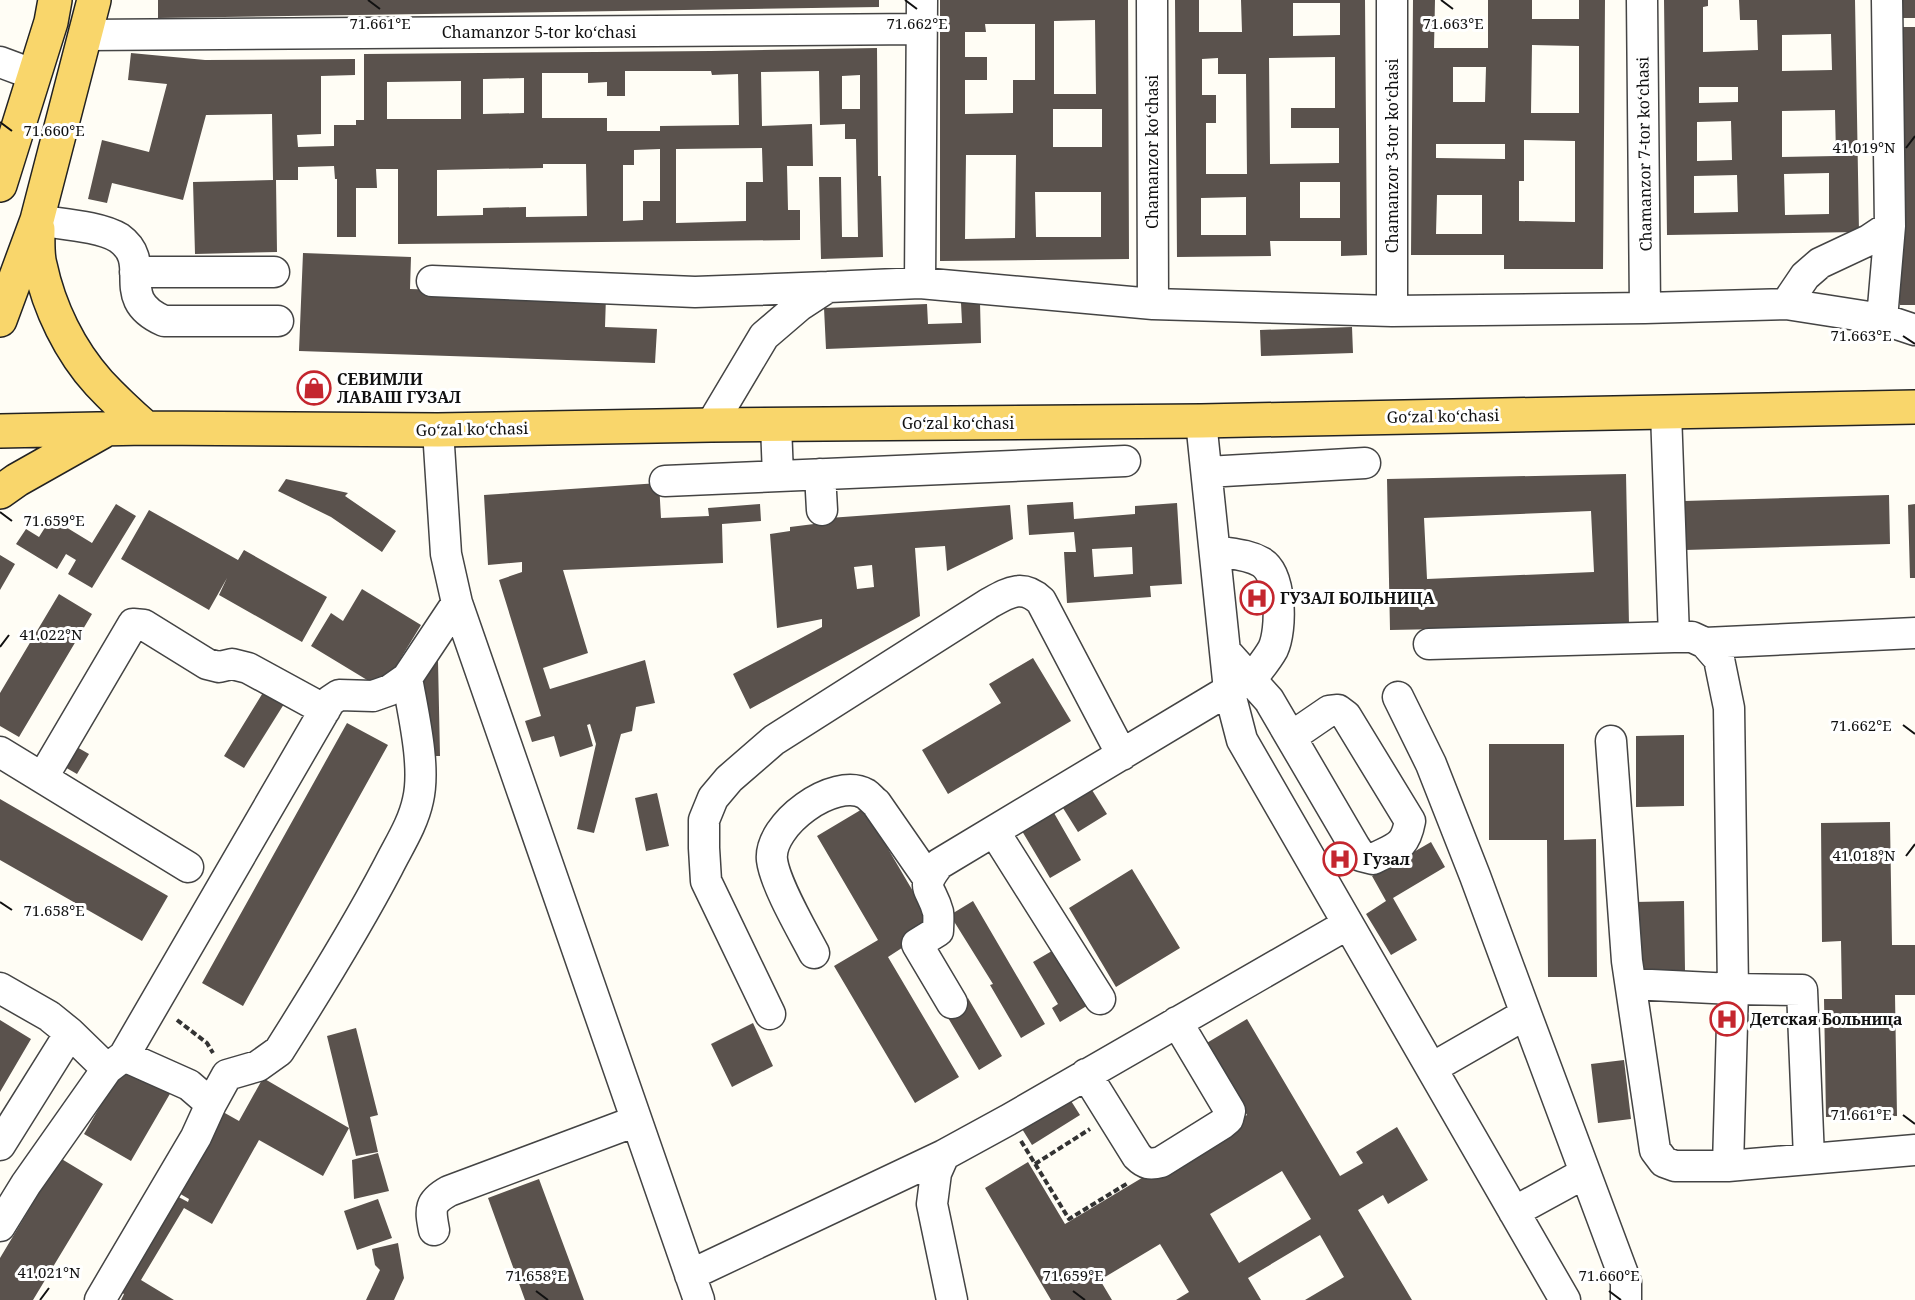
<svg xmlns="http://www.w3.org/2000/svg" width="1915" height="1300" font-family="'Noto Serif',serif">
<rect width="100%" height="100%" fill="#fffdf5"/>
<path fill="#5a524d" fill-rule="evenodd" d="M 158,0 L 879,0 L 879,7 L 158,18 Z
M 940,0 L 1128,0 L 1129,259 L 940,261 ZM 1095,20 L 1096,94 L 1054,94 L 1054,21 ZM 985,24 L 1035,24 L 1035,80 L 1013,80 L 1013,113 L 965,114 L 965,80 L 987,80 L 987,57 L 965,57 L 965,32 L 986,32 ZM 1053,109 L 1102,109 L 1102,147 L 1053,147 ZM 966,155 L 1016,155 L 1015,238 L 965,239 ZM 1035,192 L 1101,192 L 1101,237 L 1036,237 Z
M 1175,0 L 1199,0 L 1199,32 L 1242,32 L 1241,0 L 1365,0 L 1367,255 L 1341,256 L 1341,241 L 1270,241 L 1271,256 L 1177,257 ZM 1293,3 L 1340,3 L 1340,35 L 1293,36 ZM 1335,57 L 1335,108 L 1291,108 L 1291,128 L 1339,128 L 1339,163 L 1270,164 L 1269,58 ZM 1218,58 L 1218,74 L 1246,74 L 1247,174 L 1206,174 L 1206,123 L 1216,123 L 1216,95 L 1202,95 L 1202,59 ZM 1300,182 L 1340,182 L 1340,218 L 1300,218 ZM 1246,197 L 1246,235 L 1201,235 L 1201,198 Z
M 1413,0 L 1435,0 L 1434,48 L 1488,48 L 1488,0 L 1532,0 L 1532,19 L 1579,19 L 1579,0 L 1605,0 L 1603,269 L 1504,269 L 1504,255 L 1411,255 ZM 1532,45 L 1579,46 L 1579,113 L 1531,113 ZM 1453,67 L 1486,67 L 1485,102 L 1453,102 ZM 1524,140 L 1575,141 L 1575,222 L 1519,221 L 1519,181 L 1524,181 ZM 1436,144 L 1505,144 L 1505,159 L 1436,158 ZM 1437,195 L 1482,195 L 1482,234 L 1436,234 Z
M 1664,0 L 1708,0 L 1708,6 L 1703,7 L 1703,52 L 1758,50 L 1757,20 L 1740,20 L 1739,0 L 1855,0 L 1859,232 L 1667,235 ZM 1831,34 L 1832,70 L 1782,71 L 1782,35 ZM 1699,87 L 1738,87 L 1738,102 L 1699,103 ZM 1835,110 L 1836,156 L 1782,157 L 1782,111 ZM 1731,121 L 1732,160 L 1697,161 L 1697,122 ZM 1829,173 L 1829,214 L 1785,215 L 1784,174 ZM 1737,175 L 1738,212 L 1694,213 L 1694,176 Z
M 1896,0 L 1915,0 L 1915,18 L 1896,18 Z
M 1900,27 L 1915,27 L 1915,305 L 1900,305 Z
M 877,48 L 878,176 L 881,176 L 883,257 L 821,259 L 819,177 L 841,177 L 842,237 L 858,237 L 856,139 L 845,139 L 845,124 L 820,125 L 819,71 L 761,72 L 762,126 L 812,124 L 813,166 L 787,166 L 788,210 L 800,210 L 800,240 L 398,244 L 398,169 L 376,169 L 377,188 L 356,188 L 356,237 L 337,237 L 337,179 L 335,179 L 334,166 L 298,167 L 298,180 L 276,180 L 277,252 L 195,254 L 193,182 L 273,180 L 272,114 L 206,115 L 183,200 L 112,183 L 107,203 L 88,199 L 102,140 L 149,152 L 167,84 L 128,80 L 131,53 L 205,60 L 355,59 L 355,75 L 321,76 L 321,134 L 297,135 L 298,147 L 334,146 L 334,125 L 356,125 L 356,120 L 364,120 L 364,54 L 711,51 ZM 625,71 L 711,71 L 712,75 L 738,74 L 739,125 L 660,126 L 660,131 L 607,131 L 607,118 L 542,118 L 542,73 L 588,73 L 588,83 L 607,82 L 607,96 L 625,96 ZM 860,75 L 860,109 L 842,109 L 842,76 ZM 524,78 L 524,113 L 483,114 L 483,79 ZM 461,81 L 461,119 L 387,119 L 387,82 ZM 762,148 L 763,182 L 746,182 L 746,221 L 676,223 L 676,149 ZM 660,149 L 660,201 L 643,201 L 643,220 L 623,221 L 623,165 L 634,165 L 634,150 ZM 543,164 L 586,164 L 587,216 L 526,217 L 526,207 L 483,208 L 483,215 L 437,216 L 437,170 L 543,168 Z
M 303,253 L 411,257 L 410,289 L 606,296 L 605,327 L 657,329 L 655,363 L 299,351 Z
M 980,302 L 981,343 L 826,349 L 824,308 L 927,304 L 928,324 L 962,323 L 961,303 Z
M 1352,327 L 1353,353 L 1261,356 L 1260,330 Z
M 1626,474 L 1629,625 L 1390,630 L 1387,479 ZM 1591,511 L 1594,572 L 1427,579 L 1424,518 Z
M 286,479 L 348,493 L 345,496 L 396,531 L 382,552 L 331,517 L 278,491 Z
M 659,483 L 661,518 L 709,516 L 708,508 L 760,504 L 761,521 L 722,524 L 723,563 L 563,570 L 588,653 L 543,668 L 550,689 L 645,660 L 655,703 L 636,707 L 632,731 L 621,734 L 594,833 L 577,829 L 596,744 L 590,724 L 587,725 L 593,746 L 560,757 L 554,736 L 532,742 L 525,721 L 541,716 L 499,580 L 522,572 L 522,562 L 488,565 L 484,495 Z
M 1889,495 L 1890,544 L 1685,550 L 1684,501 Z
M 1073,502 L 1074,519 L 1135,514 L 1135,506 L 1177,503 L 1182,584 L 1150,586 L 1151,597 L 1067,603 L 1064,552 L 1076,552 L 1074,532 L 1029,535 L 1027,505 ZM 1132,547 L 1133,574 L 1094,577 L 1092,549 Z
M 116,504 L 136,516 L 92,588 L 68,574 L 76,560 L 66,554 L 57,569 L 16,544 L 26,529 L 39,537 L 51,518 L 92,543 Z
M 1915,504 L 1915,578 L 1910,578 L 1908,505 Z
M 1010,505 L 1013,539 L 947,571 L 945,546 L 915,548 L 920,616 L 750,709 L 733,674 L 822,627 L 822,619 L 777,628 L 770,534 L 790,531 L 790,527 L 830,522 L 829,518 ZM 872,565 L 874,587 L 857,589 L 854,567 Z
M 149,510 L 238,560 L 244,550 L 327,597 L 302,642 L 219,595 L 227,578 L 209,610 L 121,559 Z
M 0,555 L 15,564 L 0,590 Z
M 362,589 L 421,625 L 382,689 L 311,646 L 331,613 L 343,621 Z
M 59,594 L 92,614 L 19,737 L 0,726 L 0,693 Z
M 1033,658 L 1071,721 L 948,794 L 922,750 L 1001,703 L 989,684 Z
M 421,661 L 438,661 L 440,756 L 423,756 Z
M 264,691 L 284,704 L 244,768 L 224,756 Z
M 347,723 L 388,745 L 243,1006 L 202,983 Z
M 1684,735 L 1684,806 L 1636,807 L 1636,736 Z
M 1489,744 L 1564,744 L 1564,840 L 1596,839 L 1597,977 L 1548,977 L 1547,840 L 1489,840 Z
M 75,746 L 89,754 L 77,774 L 63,766 Z
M 1092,790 L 1107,814 L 1078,832 L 1063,808 Z
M 657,793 L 669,846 L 646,851 L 635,798 Z
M 0,799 L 168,896 L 142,941 L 0,860 Z
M 864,808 L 934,927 L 888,957 L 959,1077 L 915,1103 L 834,966 L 878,940 L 817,836 Z
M 1054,813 L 1081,860 L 1050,878 L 1022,831 Z
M 1890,822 L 1892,945 L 1915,945 L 1915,995 L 1895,995 L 1897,1116 L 1826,1117 L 1824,999 L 1842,999 L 1841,941 L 1822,942 L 1821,823 Z
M 1431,842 L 1445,867 L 1393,898 L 1417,940 L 1391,955 L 1366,914 L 1386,901 L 1372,876 Z
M 1132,869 L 1180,948 L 1116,987 L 1069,908 Z
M 973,901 L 1045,1024 L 1021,1038 L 990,985 L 993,984 L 950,915 Z
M 1684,901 L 1685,971 L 1635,972 L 1634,902 Z
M 1057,948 L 1090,1004 L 1060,1022 L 1052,1008 L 1058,1004 L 1033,962 Z
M 968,998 L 1002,1056 L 979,1070 L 944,1011 Z
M 1247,1019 L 1340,1176 L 1363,1163 L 1356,1152 L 1397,1127 L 1428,1180 L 1388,1204 L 1383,1195 L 1358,1210 L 1412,1300 L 1305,1300 L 1344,1277 L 1320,1235 L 1248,1278 L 1261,1300 L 1176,1300 L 1189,1292 L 1160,1244 L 1100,1280 L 1112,1300 L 1051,1300 L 985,1188 L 1028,1162 L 1065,1224 L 1247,1115 L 1205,1044 ZM 1282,1171 L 1311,1219 L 1239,1263 L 1210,1214 Z
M 0,1020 L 31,1039 L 0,1092 Z
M 753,1023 L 773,1066 L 732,1087 L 711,1044 Z
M 356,1028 L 378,1115 L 370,1117 L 378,1152 L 356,1156 L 327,1036 Z
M 1624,1060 L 1631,1119 L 1598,1123 L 1591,1064 Z
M 124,1065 L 171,1092 L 131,1161 L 84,1134 Z
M 263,1078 L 349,1128 L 323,1176 L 259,1140 L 212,1224 L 184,1208 L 141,1280 L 174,1300 L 121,1300 L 124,1294 L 113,1287 L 169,1192 L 188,1202 L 189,1199 L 170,1188 L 216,1108 L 239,1121 Z
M 1066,1093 L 1080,1115 L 1032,1145 L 1019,1124 Z
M 378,1153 L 389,1191 L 354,1199 L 352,1160 Z
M 60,1158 L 103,1184 L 33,1300 L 0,1300 L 0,1258 Z
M 539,1179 L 584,1300 L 525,1300 L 488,1198 Z
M 378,1199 L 392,1238 L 357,1250 L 344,1211 Z
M 398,1243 L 404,1278 L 394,1300 L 366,1300 L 380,1270 L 375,1265 L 372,1249 Z"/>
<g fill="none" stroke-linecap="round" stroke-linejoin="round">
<g stroke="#444" stroke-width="33">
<path id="minor" d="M 1152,0 L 1153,304
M 1392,0 L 1392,311
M 1642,0 L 1645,308
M 85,35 L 921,29
M 0,62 L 35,75
M 37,220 C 60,224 100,226 119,238 C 155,264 112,298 164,321 L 278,321
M 135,272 L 274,272
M 432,281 L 695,292 L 828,287
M 920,283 L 922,0
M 1786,304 L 1805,276 L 1820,263 L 1869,240 L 1890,226
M 1882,319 L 1890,226 L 1887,0
M 1666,412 L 1674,637 L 1692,637 L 1705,643 L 1719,659 L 1729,708 L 1733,989 L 1728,1166
M 1201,421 L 1229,690 L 1242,740 L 1565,1300
M 711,425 L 764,336 L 799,306 L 828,287 L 920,283 L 1153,304 L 1392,311 L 1645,308 L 1786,304 L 1882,319 L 1915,330
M 776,425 L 778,476
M 438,430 L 446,554 L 457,603 L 699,1300
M 1207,472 L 1365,463
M 820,474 L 822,510
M 665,481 L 1125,461
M 1216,551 C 1231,554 1247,554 1261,562 C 1282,574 1282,630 1273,649 C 1267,660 1258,670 1251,680
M 1705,643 L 1915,633
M 1429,644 L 1674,637
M 1226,652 L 1269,700 L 1355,847 L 1361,856 L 1373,859 C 1396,847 1405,848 1410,821 L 1346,716 L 1338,710 L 1329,711 L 1291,737
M 1398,697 L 1431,764 L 1475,876 L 1526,1014 L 1432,1068
M 1611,741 L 1627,961 L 1655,1150 L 1664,1162 L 1675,1166 L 1728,1166 L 1915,1150
M 0,752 L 188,867
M 43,777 L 133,624 L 144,625 L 207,664 L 219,667 L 232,664 L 248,668 L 325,710
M 994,831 L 1100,999
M 814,953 C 802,930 775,884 772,860 C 768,825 834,776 866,794 C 869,796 873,801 876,803 L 928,878
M 1631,984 L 1733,989 L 1802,990 L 1809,1158
M 0,988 L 49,1016 L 70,1033 L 0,1145
M 952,1003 L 917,944 L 938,931 C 938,925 939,918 938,912 C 931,886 919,890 939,864 L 1229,690
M 770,1014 L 706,881 L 704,848 L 704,820 L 713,798 L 729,779 L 774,740 L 988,604 C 1008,593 1022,583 1041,601 L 1122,755
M 1526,1014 L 1626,1282 L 1626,1300
M 70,1033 L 107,1069
M 1086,1074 L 1137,1156 C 1145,1164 1150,1165 1161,1162 L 1222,1124 L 1228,1119 L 1230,1111 L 1177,1022
M 211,1104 L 227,1075 L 258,1066 L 279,1051 C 317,991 355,930 388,867 C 399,845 413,824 418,800 C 426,766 413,713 407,678
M 1514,1212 L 1585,1173
M 0,1226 L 26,1184 L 107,1069 L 124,1056 L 330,701 L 339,695 L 373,696 L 390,690 L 407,678 L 457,603
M 434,1230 C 430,1209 429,1202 449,1191 L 636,1121
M 690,1275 L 944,1155
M 100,1300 L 196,1137 L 211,1104 L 189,1085 L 124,1056
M 952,1300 L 932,1204 L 936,1173 L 944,1155 L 1008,1120 L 1348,924"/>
</g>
<g stroke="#222" stroke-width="36">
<path id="major" d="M 0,185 L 51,22 L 55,0
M 38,229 C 38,240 37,254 40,265 C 49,308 70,351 99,383 C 114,399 130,414 146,428
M 0,320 L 37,220 L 94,0
M 0,431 L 146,428 L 438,430 L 711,425 L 1201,421 L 1915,407
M 0,492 L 17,480 L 102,432"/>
</g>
<path stroke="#333" stroke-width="4" stroke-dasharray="6 3" stroke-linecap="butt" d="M 177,1020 L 207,1043 L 213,1053
M 1021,1141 L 1069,1219 L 1128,1183
M 1035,1164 L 1090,1129"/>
<use href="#minor" stroke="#fff" stroke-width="30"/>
<use href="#major" stroke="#f9d66b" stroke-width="33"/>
</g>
<path fill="none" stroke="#111" stroke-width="2" d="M 368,0 L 380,9M 905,0 L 917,9M 1441,0 L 1453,9M 0,122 L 12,131M 1906,148 L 1915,136M 1903,336 L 1915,344M 0,512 L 12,521M 0,647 L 9,635M 1903,725 L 1915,734M 1906,856 L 1915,844M 0,902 L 12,910M 1903,1115 L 1915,1124M 536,1291 L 548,1300M 1073,1291 L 1085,1300M 1609,1291 L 1621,1300M 40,1300 L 49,1288"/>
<defs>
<g id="shop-ring" transform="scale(1.725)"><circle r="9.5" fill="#fff" stroke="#c4262e" stroke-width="1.5"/><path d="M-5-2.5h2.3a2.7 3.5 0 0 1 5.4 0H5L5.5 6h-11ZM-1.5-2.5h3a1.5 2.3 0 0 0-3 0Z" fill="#c4262e"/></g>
<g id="hospital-ring" transform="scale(1.725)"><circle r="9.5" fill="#fff" stroke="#c4262e" stroke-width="1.5"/><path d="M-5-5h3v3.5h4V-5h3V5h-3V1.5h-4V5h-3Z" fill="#c4262e"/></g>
</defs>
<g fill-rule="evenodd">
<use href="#shop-ring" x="314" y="388"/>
<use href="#hospital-ring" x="1257" y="598"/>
<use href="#hospital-ring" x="1340" y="859"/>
<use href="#hospital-ring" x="1727" y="1019"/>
</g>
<g text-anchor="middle" stroke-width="6" stroke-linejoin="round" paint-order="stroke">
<g font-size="16" fill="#111" stroke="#fff">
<text x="539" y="38">Chamanzor 5-tor koʻchasi</text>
<text transform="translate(1152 152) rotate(-90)" y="6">Chamanzor koʻchasi</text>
<text transform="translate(1644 154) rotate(-91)" y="6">Chamanzor 7-tor koʻchasi</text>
<text transform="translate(1392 156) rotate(-90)" y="6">Chamanzor 3-tor koʻchasi</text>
<text transform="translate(1443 416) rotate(-1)" y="6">Goʻzal koʻchasi</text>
<text x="958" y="429">Goʻzal koʻchasi</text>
<text transform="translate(472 429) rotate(-1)" y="6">Goʻzal koʻchasi</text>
</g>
<g font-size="16" font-weight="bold" fill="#111" stroke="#fff" text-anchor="start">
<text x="337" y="385">СЕВИМЛИ<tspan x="337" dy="18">ЛАВАШ ГУЗАЛ</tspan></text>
<text x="1280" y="604">ГУЗАЛ БОЛЬНИЦА</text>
<text x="1363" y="865">Гузал</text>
<text x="1750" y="1025">Детская Больница</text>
</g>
</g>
<g font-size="15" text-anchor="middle" fill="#111" stroke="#fff" stroke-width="6" stroke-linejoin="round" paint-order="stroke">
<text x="380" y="29">71.661°E</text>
<text x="917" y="29">71.662°E</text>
<text x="1453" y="29">71.663°E</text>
<text x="54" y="136">71.660°E</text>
<text x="1864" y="153">41.019°N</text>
<text x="1861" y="341">71.663°E</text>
<text x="54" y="526">71.659°E</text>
<text x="51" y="640">41.022°N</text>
<text x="1861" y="731">71.662°E</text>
<text x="1864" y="861">41.018°N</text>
<text x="54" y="916">71.658°E</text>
<text x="1861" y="1120">71.661°E</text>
<text x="49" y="1278">41.021°N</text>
<text x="536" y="1281">71.658°E</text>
<text x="1073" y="1281">71.659°E</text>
<text x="1609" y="1281">71.660°E</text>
</g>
</svg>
